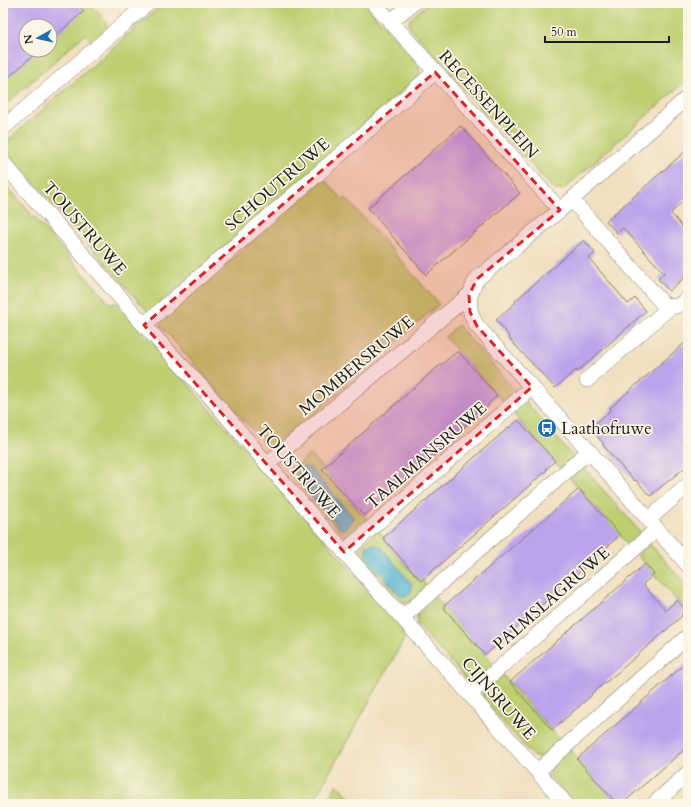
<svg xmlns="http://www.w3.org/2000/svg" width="691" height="807" font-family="Cardo,serif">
<rect width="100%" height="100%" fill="#fcf5e5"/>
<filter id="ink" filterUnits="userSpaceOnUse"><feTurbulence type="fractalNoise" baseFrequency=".025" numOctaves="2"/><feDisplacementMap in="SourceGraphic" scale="8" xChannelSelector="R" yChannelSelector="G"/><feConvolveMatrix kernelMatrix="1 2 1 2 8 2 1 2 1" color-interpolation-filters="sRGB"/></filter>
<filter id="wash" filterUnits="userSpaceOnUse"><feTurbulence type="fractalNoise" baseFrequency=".012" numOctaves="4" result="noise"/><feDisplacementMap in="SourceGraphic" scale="16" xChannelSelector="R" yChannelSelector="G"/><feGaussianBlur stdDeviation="0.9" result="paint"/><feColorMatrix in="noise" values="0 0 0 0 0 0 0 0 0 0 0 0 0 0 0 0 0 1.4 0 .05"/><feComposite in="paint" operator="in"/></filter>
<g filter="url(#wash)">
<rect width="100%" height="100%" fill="#f0e0bf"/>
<path fill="#becf72" stroke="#6d7647" d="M 164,3 L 364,3 L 419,65 L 420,75 L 149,313 L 6,150 L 5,146 L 7,141 Z
M 428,3 L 688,3 L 688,79 L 563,190 L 554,190 L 410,28 L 409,24 L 410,19 Z
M 90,4 C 95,10 112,23 106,31 C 102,35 97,38 93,42 L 85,34 L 4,106 L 11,115 L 3,121 L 3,82 L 39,50 L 50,50 L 50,40 Z
M 324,179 L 343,200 L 346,198 L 439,304 L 281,444 L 275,448 L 269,449 L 160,325 L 162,320 Z
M 3,182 L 110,304 L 117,303 L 402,628 L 404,636 L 402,643 L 312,804 L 3,804 Z
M 458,325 L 516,392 L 504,403 L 445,337 Z
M 525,401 L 574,458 L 561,469 L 512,412 Z
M 310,454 L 363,516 L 364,515 L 369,521 L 350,537 L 345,537 L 289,473 Z
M 583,467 L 642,534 L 629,546 L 570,478 Z
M 378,530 L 384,537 L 383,538 L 420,581 L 422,580 L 427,586 L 411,601 L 403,603 L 358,552 L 359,548 Z
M 650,544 L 688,587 L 688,613 L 637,555 Z
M 435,597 L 494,665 L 474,681 L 468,681 L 417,625 L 417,615 Z
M 501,673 L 561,741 L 542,757 L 534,757 L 482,698 C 482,687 494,680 501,673 Z
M 569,749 L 617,804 L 573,804 L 549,775 L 550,768 Z
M 337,784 L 355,804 L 326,804 Z"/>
<path fill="#55b3d3" stroke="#386878" d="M 305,466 L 310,467 L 353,517 L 351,523 L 346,529 L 341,529 L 297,479 L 298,470 Z
M 373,544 L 380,546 L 412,584 L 411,593 L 406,597 L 400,595 L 366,557 L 366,547 Z"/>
<g id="blocks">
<path fill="#bda3eb" d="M 3,3 L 76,3 L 84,11 L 50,41 L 50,26 L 26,26 L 26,50 L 39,50 L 3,82 Z
M 461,126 L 520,193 L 426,275 L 368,208 Z
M 688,149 L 688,196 L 671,213 L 688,234 L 688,274 L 669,291 L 658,279 L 664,273 L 623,228 L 617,233 L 606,221 Z
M 584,240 L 595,253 L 589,258 L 628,304 L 635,298 L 646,311 L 577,372 L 576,370 L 555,388 L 514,344 L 508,337 L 509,336 L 496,320 L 516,302 L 515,301 Z
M 688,340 L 688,465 L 650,496 L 636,480 L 635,481 L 626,472 L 603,445 L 604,444 L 590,428 L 611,410 L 610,408 L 621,398 Z
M 458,351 L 497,396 L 488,404 L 489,405 L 364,516 L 322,469 L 433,371 Z
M 518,420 L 555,461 L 546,469 L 547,470 L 421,581 L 383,538 L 509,427 L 509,428 Z
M 579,489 L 620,535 L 575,576 L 485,655 L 443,607 Z
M 645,564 L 654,574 L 643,584 L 652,595 L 666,610 L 677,600 L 686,610 L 681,615 L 682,616 L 616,674 L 591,694 L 592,695 L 552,730 L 510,682 Z
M 688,661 L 688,746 L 622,804 L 617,804 L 577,759 Z"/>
</g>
</g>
<g filter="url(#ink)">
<use href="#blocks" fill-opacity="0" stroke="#867e6e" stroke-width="1"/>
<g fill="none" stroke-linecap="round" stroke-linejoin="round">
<g stroke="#867e6e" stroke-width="16">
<path id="street" d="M 374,3 L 560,210
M 390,22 L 413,3
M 688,97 L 560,210 L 477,279 C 467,295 467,310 477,326 L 589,451 L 688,565
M 3,128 L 148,3
M 3,163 L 144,325 L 208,394 L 267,464 L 566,804
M 572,200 L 663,304 C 675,309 679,306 688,298
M 144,325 L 435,72
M 587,380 L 670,307
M 267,464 L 469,295
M 649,519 L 688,485
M 344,552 L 532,387
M 403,617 L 589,451
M 470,694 L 657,529
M 538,771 L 688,636
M 654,804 L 688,773"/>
</g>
<use href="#street" stroke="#fff" stroke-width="15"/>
</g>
</g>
<path fill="#d62828" fill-opacity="0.2" stroke="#d62828" stroke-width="3" stroke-dasharray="8 5" stroke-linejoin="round" d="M 435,72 L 560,210 L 477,279 L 469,295 L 470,312 L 477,326 L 532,387 L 344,552 L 144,325 Z"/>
<defs>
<g id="bus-disc" transform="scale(1)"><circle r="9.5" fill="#1f6fb2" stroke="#fcf5e5"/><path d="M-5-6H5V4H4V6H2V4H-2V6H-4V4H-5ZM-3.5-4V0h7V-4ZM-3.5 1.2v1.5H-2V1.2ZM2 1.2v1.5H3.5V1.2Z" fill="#fff"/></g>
</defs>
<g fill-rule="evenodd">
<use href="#bus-disc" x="547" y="428"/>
</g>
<g text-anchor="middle" stroke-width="3.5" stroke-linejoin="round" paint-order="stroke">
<g font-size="17" fill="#1c1c1c" stroke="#fcf5e5">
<text transform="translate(489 104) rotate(48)" y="6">RECESSENPLEIN</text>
<text transform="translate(277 184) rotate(-41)" y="6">SCHOUTRUWE</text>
<text transform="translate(85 228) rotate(49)" y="6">TOUSTRUWE</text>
<text transform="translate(356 365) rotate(-40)" y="6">MOMBERSRUWE</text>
<text transform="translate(426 455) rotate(-41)" y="6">TAALMANSRUWE</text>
<text transform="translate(299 471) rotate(49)" y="6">TOUSTRUWE</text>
<text transform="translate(551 598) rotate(-41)" y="6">PALMSLAGRUWE</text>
<text transform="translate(499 698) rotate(49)" y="6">CIJNSRUWE</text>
</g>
<g font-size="17" fill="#1c1c1c" stroke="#fcf5e5" text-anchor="start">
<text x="561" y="434">Laathofruwe</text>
</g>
</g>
<rect width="691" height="807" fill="none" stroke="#fcf5e5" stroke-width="16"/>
<g transform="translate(38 38) rotate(262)"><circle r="19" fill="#fcf5e5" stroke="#a29e95"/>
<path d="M0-3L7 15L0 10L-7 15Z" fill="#1f6fb2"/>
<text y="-6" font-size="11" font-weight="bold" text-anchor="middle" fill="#1c1c1c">N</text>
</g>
<path d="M545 36v6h124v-6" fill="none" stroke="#1c1c1c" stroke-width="2"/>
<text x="551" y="36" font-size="12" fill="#1c1c1c" stroke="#fcf5e5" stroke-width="3" paint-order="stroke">50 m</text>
</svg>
